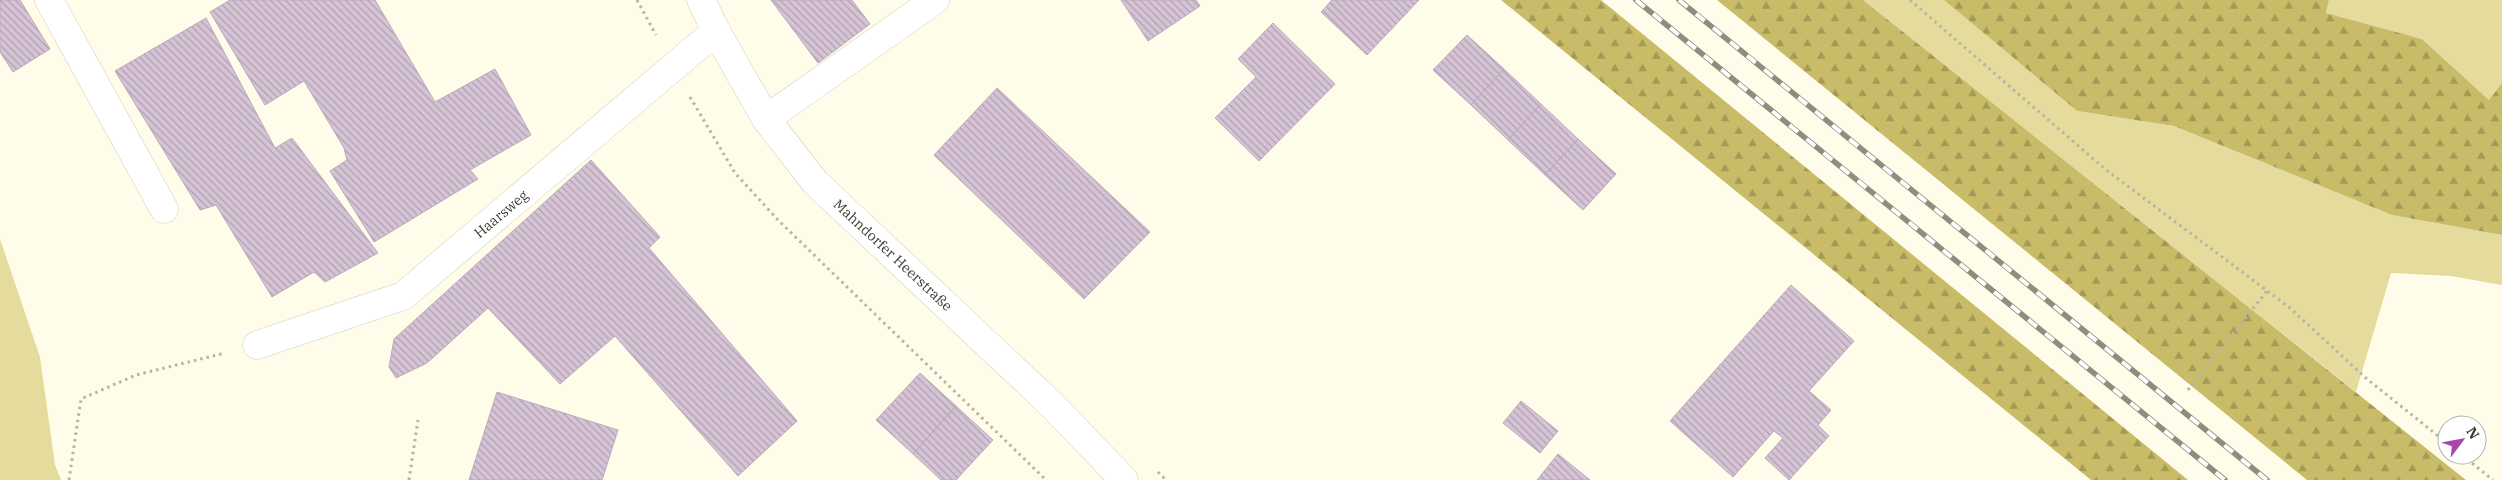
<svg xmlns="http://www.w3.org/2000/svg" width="2502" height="480" font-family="'IBM Plex Serif',serif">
<defs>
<pattern id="forest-firs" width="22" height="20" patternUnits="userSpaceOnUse" patternTransform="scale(1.25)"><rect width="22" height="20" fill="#c8bc68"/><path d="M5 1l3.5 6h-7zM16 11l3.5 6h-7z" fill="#a49a56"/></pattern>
<pattern id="building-back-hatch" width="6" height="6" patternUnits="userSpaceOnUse" patternTransform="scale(1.25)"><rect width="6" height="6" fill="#d6c4d6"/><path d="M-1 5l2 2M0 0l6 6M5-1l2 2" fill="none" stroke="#afa0ae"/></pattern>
</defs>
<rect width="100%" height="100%" fill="#fffdea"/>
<path fill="#e4db9c" d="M 1863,0 L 1944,0 L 2077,111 L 2174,126 L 2392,215 L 2502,235 L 2502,285 L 2451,276 L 2391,273 L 2356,392 Z
M 2329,0 L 2502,0 L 2502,83 L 2489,100 L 2422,39 L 2326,13 Z
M 0,239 L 40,357 L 55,465 L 61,480 L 0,480 Z"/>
<path fill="url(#forest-firs)" d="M 1501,0 L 1601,0 L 2188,480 L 2091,480 Z
M 1717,0 L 1863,0 L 2466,480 L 2307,480 Z
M 1944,0 L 2329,0 L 2326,13 L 2422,39 L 2489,100 L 2502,83 L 2502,235 L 2392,215 L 2174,126 L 2077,111 Z"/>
<path fill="url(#building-back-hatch)" stroke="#bab" d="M 0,0 L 20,0 L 50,49 L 13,72 L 0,52 Z
M 230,0 L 375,0 L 435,102 L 495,69 L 531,135 L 470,170 L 478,179 L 374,242 L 330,171 L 347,160 L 344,148 L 304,81 L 265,105 L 210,12 Z
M 771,0 L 852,0 L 870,24 L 818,63 Z
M 1121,0 L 1196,0 L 1200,6 L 1148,41 Z
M 1332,0 L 1419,0 L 1367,55 L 1321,12 Z
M 206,18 L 275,148 L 292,138 L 378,253 L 325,282 L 314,272 L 272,297 L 216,205 L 200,210 L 115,71 Z
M 1273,23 L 1335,84 L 1259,161 L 1215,118 L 1256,77 L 1238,59 Z
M 1467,35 L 1504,69 L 1471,105 L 1433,70 Z
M 1504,69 L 1541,104 L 1508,140 L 1471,105 Z
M 997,88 L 1150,232 L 1084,299 L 934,155 Z
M 1541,104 L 1578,139 L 1545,175 L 1508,140 Z
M 1578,139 L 1616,174 L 1583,210 L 1545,175 Z
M 591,160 L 660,237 L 649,248 L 797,421 L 738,476 L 615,336 L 560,384 L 488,308 L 427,363 L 396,378 L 389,367 L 394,339 Z
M 1791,285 L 1854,341 L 1809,391 L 1831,410 L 1818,425 L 1829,436 L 1789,480 L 1765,458 L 1783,438 L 1774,431 L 1733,477 L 1670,421 Z
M 920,373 L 956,406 L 913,454 L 876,420 Z
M 497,392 L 618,430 L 602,480 L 469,480 Z
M 1521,401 L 1558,431 L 1540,453 L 1503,423 Z
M 956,406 L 993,440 L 956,480 L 941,480 L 913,454 Z
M 1558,454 L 1590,480 L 1537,480 Z"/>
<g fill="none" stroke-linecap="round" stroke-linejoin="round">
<g stroke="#d1cfb8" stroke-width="29">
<path id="minor" d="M 49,0 L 164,209
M 766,119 L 935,0
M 257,345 L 403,296 L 716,31"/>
</g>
<g stroke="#d1cfb8" stroke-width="29">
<path id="major" d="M 701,0 L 716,31 L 766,119 L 815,182 L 1053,406 L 1124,480"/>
</g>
<path stroke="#b6b4a5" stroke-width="3" stroke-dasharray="2.5 4" stroke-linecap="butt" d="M 637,0 L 656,35
M 1910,0 L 2105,169 L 2290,308 L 2367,379 L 2447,443
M 690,97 L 735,173 L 778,220 L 1046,480
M 2188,390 L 2267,291
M 2462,455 L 2493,480
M 1158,472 L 1166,480
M 69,480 L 81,399 L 136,375 L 225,353
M 409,480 L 418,420"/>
<use href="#minor" stroke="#fff" stroke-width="28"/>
<use href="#major" stroke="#fff" stroke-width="28"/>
<g stroke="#8e8d80" stroke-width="5.5">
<path id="rail" d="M 1636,0 L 2225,480
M 1679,0 L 2267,480"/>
</g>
<use href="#rail" stroke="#fff" stroke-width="4" stroke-dasharray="11" stroke-linecap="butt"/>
</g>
<g text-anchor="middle" stroke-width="4" stroke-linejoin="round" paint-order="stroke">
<g font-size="14" fill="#3c3b32" stroke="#fff">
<text transform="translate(501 214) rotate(-40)" y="5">Haarsweg</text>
<text transform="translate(893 255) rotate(43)" y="5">Mahndorfer Heerstraße</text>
</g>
</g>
<g transform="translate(2462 440) rotate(58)"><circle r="24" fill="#ffffff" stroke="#b1b1ad"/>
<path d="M0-4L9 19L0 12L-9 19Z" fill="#a846ac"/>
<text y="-8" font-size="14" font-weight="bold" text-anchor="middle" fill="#3c3b32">N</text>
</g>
</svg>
